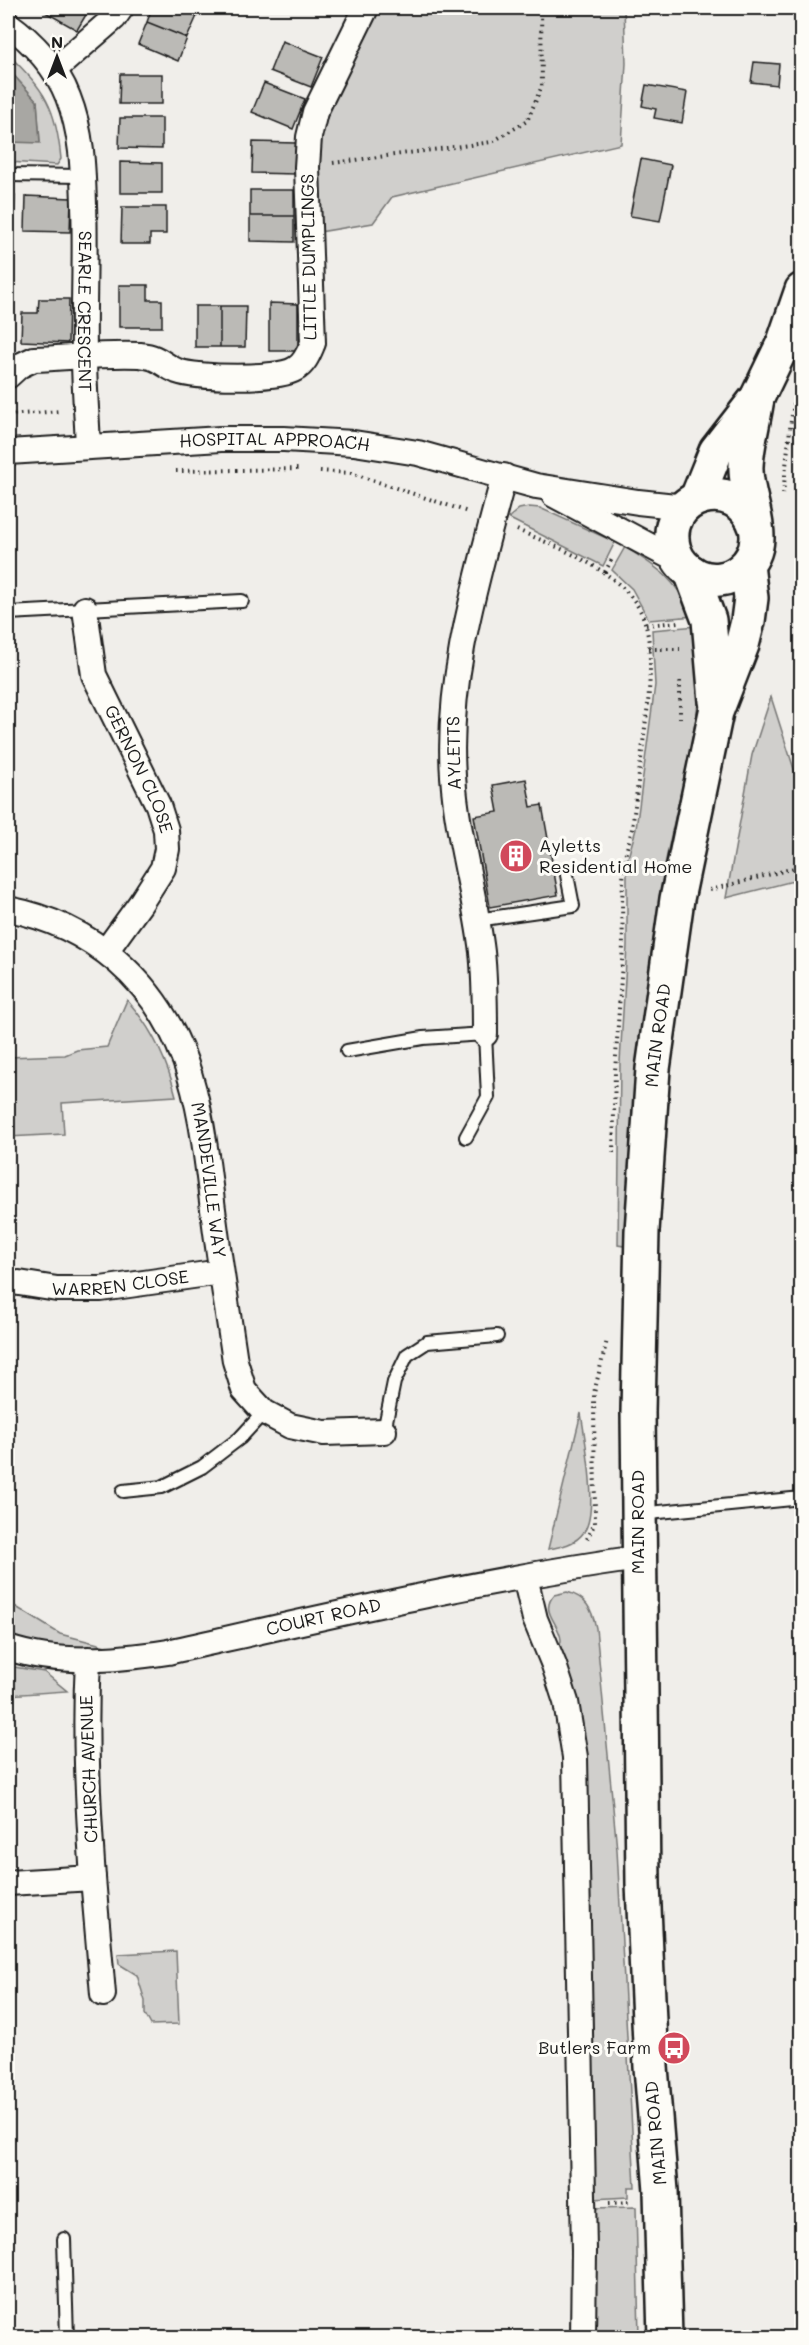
<svg xmlns="http://www.w3.org/2000/svg" width="809" height="2345" font-family="Mali,sans-serif">
<rect width="100%" height="100%" fill="#f0eeea"/>
<filter id="ink" filterUnits="userSpaceOnUse"><feTurbulence type="fractalNoise" baseFrequency=".0167" numOctaves="2"/><feDisplacementMap in="SourceGraphic" scale="12" xChannelSelector="R" yChannelSelector="G"/><feConvolveMatrix kernelMatrix="1 2 1 2 8 2 1 2 1" color-interpolation-filters="sRGB"/></filter>
<g filter="url(#ink)">
<path fill="#d0cfcc" stroke="#767674" stroke-width="1.5" d="M 377,8 L 624,8 L 626,63 L 621,144 L 392,197 L 373,223 L 319,232 L 316,165 L 319,129 Z
M 8,54 C 45,91 56,106 61,159 L 57,165 L 8,162 L 8,142 L 40,142 L 37,101 L 8,69 Z
M 529,507 L 540,508 L 615,542 L 603,566 L 508,518 L 519,509 Z
M 625,547 C 661,570 673,577 694,616 L 649,620 L 632,589 L 612,570 Z
M 697,626 C 699,652 701,677 698,703 C 691,761 673,818 663,876 C 643,999 630,1122 624,1246 L 618,1245 L 620,1062 L 627,946 L 627,861 L 636,829 L 655,685 L 652,630 Z
M 771,697 L 801,791 L 801,879 L 726,898 L 752,755 Z
M 127,1000 C 152,1028 167,1060 176,1096 L 62,1103 L 64,1134 L 8,1137 L 8,1057 L 65,1055 L 77,1050 L 107,1047 Z
M 581,1413 C 585,1440 599,1511 584,1532 C 576,1544 561,1547 548,1549 Z
M 567,1592 C 586,1597 592,1609 596,1628 L 617,1850 L 635,2187 L 628,2187 L 628,2197 L 593,2199 L 559,1650 C 559,1646 561,1643 561,1640 C 560,1623 539,1612 554,1595 Z
M 8,1602 L 60,1634 L 129,1652 L 51,1652 L 8,1637 Z
M 8,1666 L 44,1672 L 67,1691 L 8,1695 Z
M 176,1951 L 179,2024 L 151,2025 L 145,2014 L 145,2001 L 137,1975 L 119,1964 L 118,1954 Z
M 636,2207 L 639,2337 L 592,2338 L 593,2208 Z"/>
<path fill="#a8a7a3" stroke="#706f6d" stroke-width="1.5" d="M 8,69 L 37,101 L 40,143 L 8,142 Z"/>
<path fill="#bbbab6" stroke="#1c1c1c" stroke-width="1.5" d="M 38,8 L 90,8 L 77,30 Z
M 152,8 L 176,8 L 197,16 L 187,38 L 147,22 Z
M 147,22 L 187,38 L 178,61 L 138,44 Z
M 282,41 L 323,57 L 311,87 L 270,71 Z
M 754,62 L 779,64 L 777,85 L 751,82 Z
M 120,74 L 162,74 L 162,104 L 119,104 Z
M 264,83 L 305,99 L 293,129 L 252,112 Z
M 646,85 L 687,92 L 682,123 L 654,118 L 656,109 L 642,106 Z
M 120,118 L 162,118 L 162,149 L 119,148 Z
M 253,142 L 296,143 L 296,174 L 252,173 Z
M 641,159 L 671,165 L 660,221 L 630,216 Z
M 120,162 L 162,163 L 162,193 L 120,193 Z
M 250,190 L 294,190 L 294,216 L 250,216 Z
M 8,195 L 15,195 L 13,240 L 8,240 Z
M 26,196 L 71,198 L 70,232 L 25,231 Z
M 122,207 L 166,207 L 166,234 L 150,234 L 150,244 L 121,244 Z
M 250,216 L 294,216 L 294,242 L 250,241 Z
M 119,285 L 148,285 L 148,300 L 162,300 L 162,327 L 119,327 Z
M 39,299 L 69,299 L 68,343 L 21,341 L 22,313 L 38,313 Z
M 269,303 L 298,304 L 298,351 L 269,351 Z
M 195,306 L 220,306 L 220,347 L 195,347 Z
M 220,306 L 246,306 L 245,347 L 220,347 Z
M 526,779 L 531,807 L 542,805 L 558,895 L 490,907 L 474,816 L 498,812 L 493,785 Z"/>
<g fill="none" stroke-linecap="round" stroke-linejoin="round">
<g stroke="#1c1c1c" stroke-width="16">
<path id="service" d="M 8,175 L 83,176
M 8,613 L 242,601
M 477,920 L 573,906 L 567,875
M 347,1051 L 423,1038 L 485,1034 L 488,1097 L 466,1137
M 8,1278 L 19,1283 L 8,1293
M 384,1431 L 394,1382 L 407,1355 L 427,1342 L 497,1336
M 123,1491 L 162,1487 L 202,1467 L 240,1438 L 264,1412
M 639,1514 L 802,1498
M 64,2239 L 67,2338"/>
</g>
<g stroke="#1c1c1c" stroke-width="28">
<g id="minor">
<path id="s1" d="M 8,24 C 33,42 57,68 68,97 C 82,132 83,168 84,205 C 86,255 83,306 84,356 C 84,386 87,417 88,447"/>
<path d="M 54,70 L 114,18 L 121,8"/>
<path d="M 8,376 L 19,366 L 34,359 C 69,358 105,353 140,355 C 160,357 161,364 177,371 C 196,378 278,380 295,369 C 305,364 309,352 313,343 L 307,167 L 309,137 L 315,112 L 366,8"/>
<path id="s2" d="M 8,452 L 221,439 L 284,439 L 354,443 L 418,453 L 536,486 L 638,502 L 685,507"/>
<path d="M 554,495 L 680,562"/>
<path id="s3" d="M 85,609 L 94,675 L 158,805 L 166,830 L 167,849 L 163,868 L 140,904 L 106,951"/>
<path id="s4" d="M 8,909 C 91,925 156,981 185,1061 C 203,1111 207,1165 214,1217 C 220,1265 228,1313 235,1361 L 244,1390 L 264,1412 L 290,1426 L 324,1433 L 384,1431"/>
<path d="M 485,1034 C 485,1006 485,979 482,952 C 475,893 457,836 453,776 C 446,675 479,573 504,476"/>
<path id="s5" d="M 19,1283 L 57,1289 L 101,1289 L 221,1272"/>
<path d="M 525,1577 L 535,1619 L 554,1665 L 566,1702 L 575,1757 L 584,2251 L 583,2338"/>
<path id="s6" d="M 8,1648 C 58,1665 116,1660 168,1652 C 324,1617 480,1580 638,1558"/>
<path d="M 93,1878 L 103,1994"/>
<path d="M 8,1883 L 93,1878 C 88,1804 84,1734 88,1659"/>
</g>
</g>
<g stroke="#1c1c1c" stroke-width="38">
<g id="secondary">
<path d="M 697,498 L 716,451 L 757,398 L 784,342 L 802,290"/>
<path d="M 756,528 C 738,471 658,495 674,550 C 678,562 687,571 698,576 C 712,582 729,580 741,570 C 775,543 744,500 746,466 C 747,444 754,420 757,398"/>
<path d="M 691,572 L 709,620 L 716,701"/>
<path id="s7" d="M 665,2338 L 661,2191 L 651,2067 L 643,1884 L 638,1412 L 642,1231 L 653,1069 L 677,899 L 716,712 L 742,645 L 748,621 L 751,598 L 747,565"/>
</g>
</g>
<path stroke="#1c1c1c" stroke-width="4" stroke-dasharray="1.5 4.5" stroke-linecap="butt" d="M 333,163 L 492,142 L 527,121 L 542,86 L 541,8
M 8,415 L 61,411
M 176,471 L 301,469
M 320,471 L 351,473 L 468,512
M 783,494 L 791,420 L 796,394
M 517,530 C 560,548 634,575 646,626 C 652,651 650,679 648,704
M 605,572 L 613,557
M 646,625 L 678,622
M 649,649 L 680,649
M 680,681 L 680,718
M 710,890 L 802,866
M 613,1153 L 615,1072 L 623,946 L 622,903 L 624,860 L 632,829 L 648,704
M 587,1539 L 595,1523 L 594,1393 L 607,1340
M 609,2203 L 631,2202"/>
<use href="#service" stroke="#fdfcf7" stroke-width="12"/>
<use href="#minor" stroke="#fdfcf7" stroke-width="24"/>
<use href="#secondary" stroke="#fdfcf7" stroke-width="33"/>
</g>
</g>
<defs>
<g id="building-disc" transform="scale(1.725)"><circle r="9.5" fill="#d1495b" stroke="#fdfcf7"/><path d="M-4-6H4V6H1V3H-1V6H-4ZM-2.5-4.3h1.7v1.8h-1.7ZM.8-4.3h1.7v1.8H.8ZM-2.5-1h1.7V.8h-1.7ZM.8-1h1.7V.8H.8Z" fill="#fff"/></g>
<g id="bus-disc" transform="scale(1.725)"><circle r="9.5" fill="#d1495b" stroke="#fdfcf7"/><path d="M-5-6H5V4H4V6H2V4H-2V6H-4V4H-5ZM-3.5-4V0h7V-4ZM-3.5 1.2v1.5H-2V1.2ZM2 1.2v1.5H3.5V1.2Z" fill="#fff"/></g>
</defs>
<g fill-rule="evenodd">
<use href="#building-disc" x="516" y="856"/>
<use href="#bus-disc" x="674" y="2048"/>
</g>
<g text-anchor="middle" stroke-width="6" stroke-linejoin="round" paint-order="stroke">
<g font-size="18" fill="#1c1c1c" stroke="#fdfcf7">
<text transform="translate(309 257) rotate(-91)" y="6">LITTLE DUMPLINGS</text>
<text dy="6" stroke="none"><textPath href="#s1" startOffset="312">SEARLE CRESCENT</textPath></text>
<text dy="6" stroke="none"><textPath href="#s2" startOffset="267">HOSPITAL APPROACH</textPath></text>
<text transform="translate(454 753) rotate(-91)" y="6">AYLETTS</text>
<text dy="6" stroke="none"><textPath href="#s3" startOffset="171">GERNON CLOSE</textPath></text>
<text dy="6" stroke="none"><textPath href="#s7" startOffset="1304">MAIN ROAD</textPath></text>
<text dy="6" stroke="none"><textPath href="#s4" startOffset="366">MANDEVILLE WAY</textPath></text>
<text dy="6" stroke="none"><textPath href="#s5" startOffset="102">WARREN CLOSE</textPath></text>
<text transform="translate(638 1522) rotate(-90)" y="6">MAIN ROAD</text>
<text dy="6" stroke="none"><textPath href="#s6" startOffset="321">COURT ROAD</textPath></text>
<text transform="translate(89 1769) rotate(-92)" y="6">CHURCH AVENUE</text>
<text transform="translate(656 2133) rotate(-95)" y="6">MAIN ROAD</text>
</g>
<g font-size="18" fill="#1c1c1c" stroke="#fdfcf7" text-anchor="start">
<text x="539" y="852">Ayletts<tspan x="539" dy="21">Residential Home</tspan></text>
<text x="651" y="2054" text-anchor="end">Butlers Farm</text>
</g>
</g>
<rect width="809" height="2345" fill="none" stroke="#fdfcf7" stroke-width="30"/>
<rect x="15" y="15" width="779" height="2315" fill="none" stroke="#1c1c1c" stroke-width="2" filter="url(#ink)"/>
<g transform="translate(57 57)" stroke="#fdfcf7" stroke-width="4.5" paint-order="stroke">
<path d="M0-4.5L10 22L0 15L-10 22Z" fill="#1c1c1c"/>
<text y="-9" font-size="16" font-weight="bold" text-anchor="middle" fill="#1c1c1c">N</text>
</g>
</svg>
